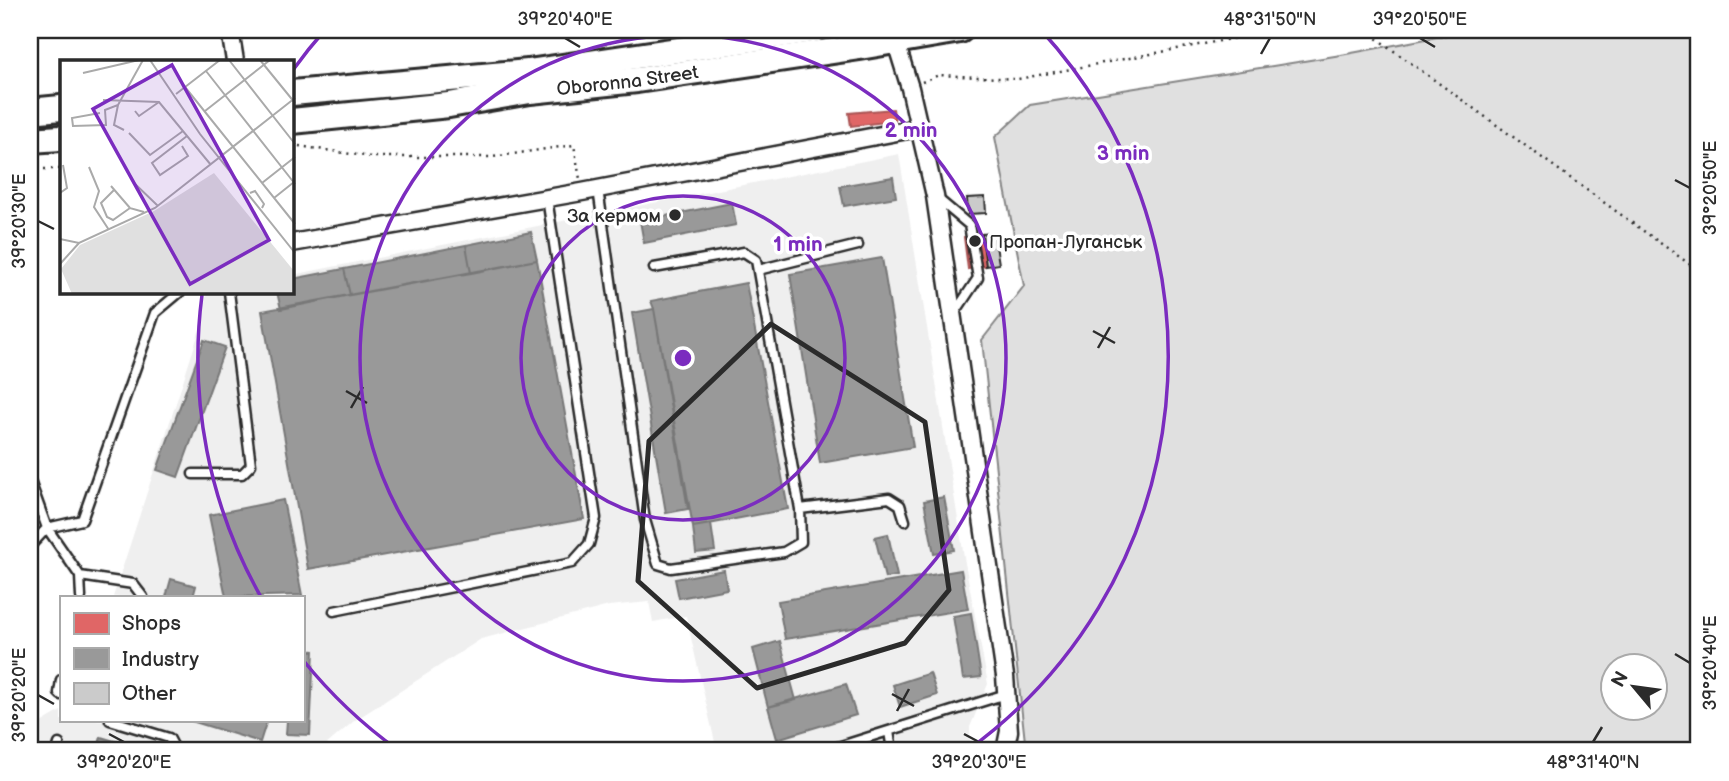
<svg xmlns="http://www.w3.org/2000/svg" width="1729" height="781" font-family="'Balsamiq Sans',sans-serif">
<rect width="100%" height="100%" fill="#fff"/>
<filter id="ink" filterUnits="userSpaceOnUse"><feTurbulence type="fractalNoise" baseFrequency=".0143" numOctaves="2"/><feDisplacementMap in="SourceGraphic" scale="14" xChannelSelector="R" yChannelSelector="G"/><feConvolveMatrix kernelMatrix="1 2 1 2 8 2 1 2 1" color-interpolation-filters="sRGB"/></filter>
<g filter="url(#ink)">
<path fill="#efefef" d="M 899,154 L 965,563 L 988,684 L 970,727 L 970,751 L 717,751 L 686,616 L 653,622 L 649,602 L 609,606 L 481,639 L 354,721 L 319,751 L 30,751 L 30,740 L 34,727 L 61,711 L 61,720 L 303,720 L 303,597 L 113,597 L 202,323 L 206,292 L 292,292 L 292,275 Z"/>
<path fill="#e0e0e0" stroke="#868686" stroke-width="2" fill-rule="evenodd" d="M 1474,30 L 1699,30 L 1699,751 L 1026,751 L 982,340 L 1024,286 L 995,137 L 1030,105 L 1341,55 ZM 1614,666 L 1656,666 L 1656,708 L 1614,708 Z"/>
<path fill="#e06666" stroke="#aa5454" stroke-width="2" d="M 893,109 L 895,121 L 851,126 L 849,113 Z
M 982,234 L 986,266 L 968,269 L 964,237 Z"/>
<path fill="#999" stroke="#787878" stroke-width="2" d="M 893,177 L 896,197 L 844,206 L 840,186 Z
M 732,203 L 736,225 L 644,243 L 640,221 Z
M 531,232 L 537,260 L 471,273 L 466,245 Z
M 466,245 L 471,273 L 350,295 L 344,269 Z
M 882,258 L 913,447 L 820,463 L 790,274 Z
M 537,260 L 584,519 L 308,569 L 262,311 Z
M 344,269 L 350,295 L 281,309 L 277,292 L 292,292 L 292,279 Z
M 746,283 L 788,509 L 693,527 L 654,309 L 651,301 Z
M 654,309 L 688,509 L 666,513 L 632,313 Z
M 204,340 L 225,347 L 178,477 L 157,470 Z
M 944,497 L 954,550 L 934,554 L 924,501 Z
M 283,500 L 302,595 L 226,597 L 209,515 Z
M 711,524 L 715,551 L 696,553 L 693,527 Z
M 888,534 L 897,576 L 885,578 L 875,537 Z
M 724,570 L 727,589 L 679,598 L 675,579 Z
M 961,570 L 968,609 L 785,639 L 778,601 Z
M 171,579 L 196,586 L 193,597 L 166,597 Z
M 971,613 L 981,677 L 963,679 L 953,616 Z
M 780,641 L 796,700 L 768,707 L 753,649 Z
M 303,650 L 314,651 L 310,735 L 286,734 L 287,720 L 303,720 Z
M 930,673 L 937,695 L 900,707 L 893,685 Z
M 846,684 L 856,715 L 777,739 L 768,707 Z
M 188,720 L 267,720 L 260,742 Z
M 101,737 L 148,751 L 97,751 Z"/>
<path fill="#cbcbcb" stroke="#2b2b2b" stroke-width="2" d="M 985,197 L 986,213 L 968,214 L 967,198 Z
M 994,233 L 999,264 L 986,266 L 982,234 Z"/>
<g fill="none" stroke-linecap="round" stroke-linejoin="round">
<g stroke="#2b2b2b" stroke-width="13">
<path id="service" d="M 598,189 L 645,520 L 658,564 L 671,568 L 784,552 L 801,542 L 800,509 L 756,260 L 744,252 L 654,268
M 938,199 L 969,225 L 978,278 L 954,314
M 758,270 L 858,245
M 193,474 L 242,474 L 251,465 L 229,292
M 30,481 L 47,528 L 80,576 L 81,597
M 800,509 L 889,498 L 900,505 L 905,521
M 30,546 L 47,528 L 82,520 L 155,313 L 180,292
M 80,576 L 133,584 L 143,597
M 334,611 L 572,563 L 589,544 L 596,518 L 547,198
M 61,680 L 59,693 L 61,695
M 110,720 L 169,738 L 176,751
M 889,731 L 892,751
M 57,751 L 59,744
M 825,751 L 1006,694"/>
</g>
<g stroke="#2b2b2b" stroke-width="21">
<path id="minor" d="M 230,30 L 235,61
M 893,33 L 910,88 L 935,196 L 1005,676 L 1009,731 L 1005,751
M 292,243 L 582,192 L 918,128"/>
</g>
<g stroke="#2b2b2b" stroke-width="30">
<g id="primary">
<path d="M 292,93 L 528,72 L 814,30"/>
<path d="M 30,111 L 61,108"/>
<path id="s1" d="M 292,121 L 449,105 L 530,91 L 637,80 L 860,47 L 960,30"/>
<path d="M 30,140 L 61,138"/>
</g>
</g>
<path stroke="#2b2b2b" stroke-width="2.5" stroke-dasharray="2 5" stroke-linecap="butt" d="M 1365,30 L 1699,271
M 922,82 L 939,75 L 1018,79 L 1278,30
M 292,145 L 371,157 L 492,157 L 574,145 L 580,179
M 30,169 L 61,169"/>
<use href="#service" stroke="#fff" stroke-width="8"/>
<use href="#minor" stroke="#fff" stroke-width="16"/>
<use href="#primary" stroke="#fff" stroke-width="24"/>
</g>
</g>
<path fill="none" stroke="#2b2b2b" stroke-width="5" stroke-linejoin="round" d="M 771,324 L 925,422 L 949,590 L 905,643 L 757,688 L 638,581 L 649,441 Z"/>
<path fill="none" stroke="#2b2b2b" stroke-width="2.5" d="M 565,38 L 580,47M 1420,38 L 1435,47M 1261,54 L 1270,38M 1675,180 L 1690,188M 38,221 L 54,229M 1093,331 L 1115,343M 1098,348 L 1110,327M 346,391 L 367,403M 351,408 L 363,387M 1675,654 L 1690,663M 892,694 L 914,706M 38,695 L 54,704M 897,711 L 909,689M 109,734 L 124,742M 964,734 L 979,742M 1593,742 L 1602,727"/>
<g fill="none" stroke="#7b2cbf" stroke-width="3.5">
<circle cx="683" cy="358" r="162"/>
<circle cx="683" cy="358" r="323"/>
<path d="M398 750A485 485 0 0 1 303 660M261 597A485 485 0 0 1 202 295M293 70A485 485 0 0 1 325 30M1041 30A485 485 0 0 1 968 750"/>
</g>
<g fill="#2b2b2b" stroke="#fff" stroke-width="2.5">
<circle cx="675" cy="215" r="7"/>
<circle cx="975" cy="241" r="7"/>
</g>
<g text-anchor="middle" stroke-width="7" stroke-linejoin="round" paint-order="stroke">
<g font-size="19" fill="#2b2b2b" stroke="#fff">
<text dy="7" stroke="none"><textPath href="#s1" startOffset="338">Oboronna Street</textPath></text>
</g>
<g font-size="19" fill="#2b2b2b" stroke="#fff" text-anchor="end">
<text x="661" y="222">За кермом</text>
<text x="989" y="248" text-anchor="start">Пропан-Луганськ</text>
</g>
</g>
<g transform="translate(60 60)">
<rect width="234" height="234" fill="#fff"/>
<path d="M 154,113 L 234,211 L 234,234 L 12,234 L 1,209 L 20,185 L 94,151 Z" fill="#e0e0e0"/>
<path fill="none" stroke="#aaa" stroke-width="2" d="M 90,0 L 140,74 L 235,193M 169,0 L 235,84M 200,0 L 235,43M 146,11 L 235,124M 23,13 L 79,0M 125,27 L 235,164M 116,34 L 160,0M 43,40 L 99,42 L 151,105M 58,45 L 54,65 L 64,70M 75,51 L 79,56 L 99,42M 145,51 L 210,0M 40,53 L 12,58 L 13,66 L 46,65 L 45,50 L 58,45 L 83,0M 69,73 L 90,95 L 123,71M 122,86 L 128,96 L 100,115 L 92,103 L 127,76M 29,107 L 39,131 L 34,147 L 49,170M 73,122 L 98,146M 202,123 L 235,97M 51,126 L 70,148M 54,130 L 41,143 L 47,157 L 53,160 L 70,148 L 84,152M 0,133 L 7,128 L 3,105M 190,133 L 195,131 L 204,144 L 202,148M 214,138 L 234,122M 0,179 L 19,183 L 95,148 L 235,38M 0,204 L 19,183"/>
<path fill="#7b2cbf" fill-opacity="0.15" stroke="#7b2cbf" stroke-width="3.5" d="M 112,5 L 209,180 L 130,224 L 33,49 Z"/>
<rect width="234" height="234" fill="none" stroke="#2b2b2b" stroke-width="3.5"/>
</g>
<circle cx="683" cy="358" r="10" fill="#7b2cbf" stroke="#fff" stroke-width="3.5"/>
<g font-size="21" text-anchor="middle" font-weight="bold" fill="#7b2cbf" stroke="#fff" stroke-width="7" stroke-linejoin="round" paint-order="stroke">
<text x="911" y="137">2 min</text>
<text x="1123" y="160">3 min</text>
<text x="798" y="251">1 min</text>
</g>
<rect width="1729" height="781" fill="none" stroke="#fff" stroke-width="77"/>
<rect x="60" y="596" width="245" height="126" fill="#ffffff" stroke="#aaaaaa" stroke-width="2"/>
<rect x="74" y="613" width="35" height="21" fill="#e06666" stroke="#aaaaaa" stroke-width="2"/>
<text x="122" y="630" font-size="21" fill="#2b2b2b">Shops</text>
<rect x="74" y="648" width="35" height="21" fill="#999999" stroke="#aaaaaa" stroke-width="2"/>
<text x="122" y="666" font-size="21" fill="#2b2b2b">Industry</text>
<rect x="74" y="683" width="35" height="21" fill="#cbcbcb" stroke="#aaaaaa" stroke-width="2"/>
<text x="122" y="700" font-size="21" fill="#2b2b2b">Other</text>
<g transform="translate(1634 687) rotate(299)"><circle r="33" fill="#ffffff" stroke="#aaaaaa" stroke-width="2"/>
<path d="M0-5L12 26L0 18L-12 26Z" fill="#2b2b2b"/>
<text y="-10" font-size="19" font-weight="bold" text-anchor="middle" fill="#2b2b2b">N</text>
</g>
<rect x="38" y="38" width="1652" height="704" fill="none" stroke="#2b2b2b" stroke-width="2.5"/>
<g font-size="18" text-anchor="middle" fill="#2b2b2b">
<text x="565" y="25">39°20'40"E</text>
<text x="1270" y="25">48°31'50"N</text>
<text x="1420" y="25">39°20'50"E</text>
<text transform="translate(1710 188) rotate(-90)" y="6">39°20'50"E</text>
<text transform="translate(19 221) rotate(-90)" y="6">39°20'30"E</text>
<text transform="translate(1710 663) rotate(-90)" y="6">39°20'40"E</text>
<text transform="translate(19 695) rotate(-90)" y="6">39°20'20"E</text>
<text x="124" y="768">39°20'20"E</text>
<text x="979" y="768">39°20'30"E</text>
<text x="1593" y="768">48°31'40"N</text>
</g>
</svg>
